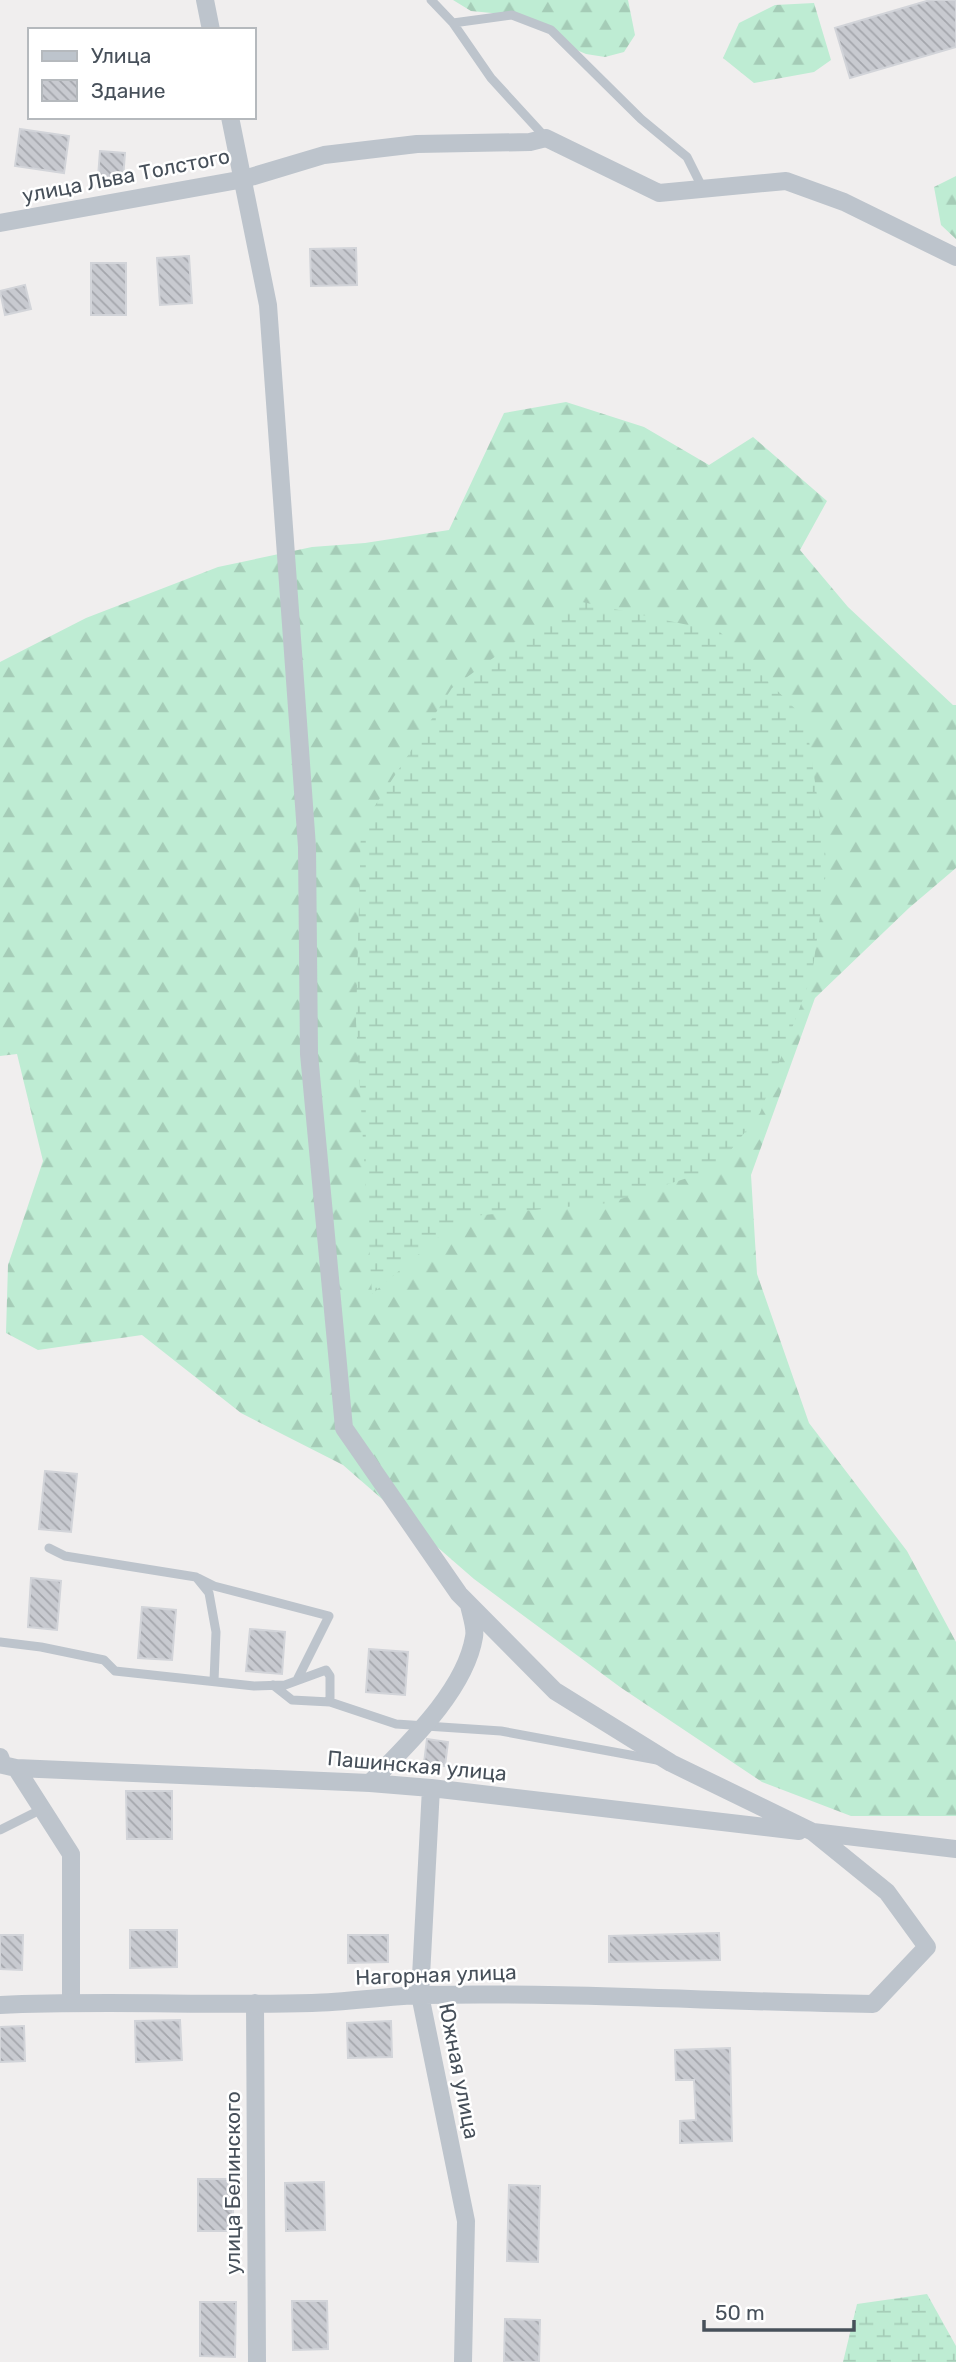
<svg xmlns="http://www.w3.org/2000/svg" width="956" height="2362" font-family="Rubik,sans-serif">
<defs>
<pattern id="forest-firs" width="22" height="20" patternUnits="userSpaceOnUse" patternTransform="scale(1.75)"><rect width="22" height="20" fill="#beecd3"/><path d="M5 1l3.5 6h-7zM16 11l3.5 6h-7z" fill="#a5ccb7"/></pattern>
<pattern id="wetland-marsh" width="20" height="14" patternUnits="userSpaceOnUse" patternTransform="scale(1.75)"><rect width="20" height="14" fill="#beecd3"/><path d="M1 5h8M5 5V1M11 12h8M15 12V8" fill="none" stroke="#a5ccb7"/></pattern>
<pattern id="building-back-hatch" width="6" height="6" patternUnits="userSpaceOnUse" patternTransform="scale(1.75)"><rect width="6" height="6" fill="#c8cad0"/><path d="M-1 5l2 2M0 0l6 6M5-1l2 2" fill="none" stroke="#a4a6ac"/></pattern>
</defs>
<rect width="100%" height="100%" fill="#f0eeee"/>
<path fill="url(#forest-firs)" d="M 453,0 L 628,0 L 635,35 L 624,52 L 605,57 L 586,54 L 567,46 L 551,30 L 512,15 L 471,11 Z
M 814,3 L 831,60 L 814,72 L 754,83 L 723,58 L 739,23 L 775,5 Z
M 956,176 L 956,239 L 941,225 L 934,187 Z
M 566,402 L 644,427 L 709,465 L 753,437 L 827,501 L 800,550 L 848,607 L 953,705 L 956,705 L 956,868 L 909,908 L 815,998 L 751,1175 L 757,1274 L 809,1423 L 907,1551 L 956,1642 L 956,1816 L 851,1816 L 762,1782 L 620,1687 L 474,1579 L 343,1465 L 241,1413 L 142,1335 L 38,1350 L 6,1333 L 8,1265 L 43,1161 L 17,1054 L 0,1056 L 0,662 L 86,618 L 218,567 L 312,547 L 365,543 L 449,530 L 504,413 Z"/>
<path fill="url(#wetland-marsh)" d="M 573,600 L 720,632 L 806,720 L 827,865 L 812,975 L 760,1113 L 716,1169 L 608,1203 L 462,1217 L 372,1294 L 356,1022 L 361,827 L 452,688 Z
M 927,2294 L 956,2346 L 956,2362 L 843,2362 L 857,2304 Z"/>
<path fill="url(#building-back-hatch)" stroke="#d2d4d9" stroke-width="2" d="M 930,0 L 956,0 L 956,47 L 850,78 L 835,28 Z
M 20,129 L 69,136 L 64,173 L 15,166 Z
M 100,151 L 125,153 L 123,179 L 98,177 Z
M 356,248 L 357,285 L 311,286 L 310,249 Z
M 189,256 L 192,303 L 160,305 L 157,258 Z
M 91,263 L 126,263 L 126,315 L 91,315 Z
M 25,285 L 31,309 L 5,315 L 0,291 Z
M 45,1471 L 77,1474 L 71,1532 L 39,1529 Z
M 31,1578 L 61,1581 L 57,1630 L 28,1627 Z
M 142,1607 L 176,1610 L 172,1660 L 138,1658 Z
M 250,1629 L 285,1632 L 282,1674 L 246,1671 Z
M 369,1649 L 408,1652 L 405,1695 L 366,1692 Z
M 427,1739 L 448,1742 L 445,1766 L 424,1763 Z
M 126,1791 L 172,1791 L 172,1839 L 127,1839 Z
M 130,1930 L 177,1930 L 177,1967 L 130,1968 Z
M 719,1933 L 720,1960 L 609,1962 L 609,1936 Z
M 0,1935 L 23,1935 L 22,1970 L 0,1969 Z
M 348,1935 L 388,1935 L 388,1962 L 348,1963 Z
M 180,2020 L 182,2060 L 136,2062 L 135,2021 Z
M 391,2021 L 392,2057 L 348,2058 L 347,2023 Z
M 24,2026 L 25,2061 L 0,2062 L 0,2027 Z
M 730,2048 L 732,2141 L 680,2143 L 680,2121 L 696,2120 L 694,2080 L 676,2080 L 675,2050 Z
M 198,2179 L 233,2179 L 233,2231 L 198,2231 Z
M 324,2182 L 325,2230 L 286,2231 L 285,2183 Z
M 509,2185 L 540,2186 L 538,2262 L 507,2261 Z
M 292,2301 L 327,2301 L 328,2349 L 293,2350 Z
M 200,2302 L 236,2302 L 235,2357 L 200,2356 Z
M 505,2319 L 540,2320 L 539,2362 L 504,2362 Z"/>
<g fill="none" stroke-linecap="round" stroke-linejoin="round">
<path stroke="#bdc4cc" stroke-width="9" d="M 431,0 L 453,23 L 491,78 L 546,138
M 453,23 L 512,15 L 551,30 L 641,119 L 687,157 L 703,189
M 49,1548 L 65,1556 L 196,1577 L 209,1593 L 216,1632 L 214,1681
M 198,1578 L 214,1586 L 329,1616 L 297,1680
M 0,1642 L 41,1647 L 104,1660 L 115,1671 L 254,1686 L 285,1685 L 326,1670 L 330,1676 L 330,1702 L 396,1724 L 501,1731 L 657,1760
M 273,1685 L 292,1700 L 330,1702
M 0,1830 L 42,1809"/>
<path stroke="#bdc4cc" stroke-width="18" d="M 205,0 L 211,30
M 230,117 L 268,305 L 307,847 L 309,1054 L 344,1428 L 459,1594 L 555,1691 L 671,1763 L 813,1832
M 0,223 L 244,179 L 324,155 L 417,144 L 530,142 L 546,138 L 659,193 L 786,181 L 844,202 L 956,257
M 0,1757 L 3,1765 L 16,1768 L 370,1783 L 431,1788 L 799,1831
M 16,1768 L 71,1854 L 71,2001
M 370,1783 C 407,1745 465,1691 474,1637 C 476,1628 471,1615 469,1605
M 431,1788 L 420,1995 L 466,2221 L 463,2362
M 255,2003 L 257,2362
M 0,2005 C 104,2000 208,2006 312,2003 C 349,2002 386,1996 423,1995 C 573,1992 723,2002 873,2004 L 927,1947 L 887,1892 L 813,1832 L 956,1849"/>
</g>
<g text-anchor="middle" stroke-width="5" stroke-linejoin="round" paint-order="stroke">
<g font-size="21" fill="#47505a" stroke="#fff">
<text transform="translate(126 176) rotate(-11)" y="7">улица Льва Толстого</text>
<text transform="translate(417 1766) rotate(5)" y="7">Пашинская улица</text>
<text transform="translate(436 1975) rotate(-2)" y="7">Нагорная улица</text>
<text transform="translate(459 2071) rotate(79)" y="7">Южная улица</text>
<text transform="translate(233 2183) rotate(-90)" y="7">улица Белинского</text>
</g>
</g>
<rect x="28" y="28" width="228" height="91" fill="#ffffff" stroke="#b5b9bd" stroke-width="2"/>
<rect x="42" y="51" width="35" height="10" fill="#bdc4cc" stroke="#b5b9bd" stroke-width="2"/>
<text x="91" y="63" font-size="21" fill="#47505a">Улица</text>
<rect x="42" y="80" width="35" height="21" fill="url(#building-back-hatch)" stroke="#b5b9bd" stroke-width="2"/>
<text x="91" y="98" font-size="21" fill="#47505a">Здание</text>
<path d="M704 2320v10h150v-10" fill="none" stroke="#47505a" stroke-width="3.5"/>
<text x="715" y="2320" font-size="21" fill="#47505a" stroke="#ffffff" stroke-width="5" paint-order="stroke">50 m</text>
</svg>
